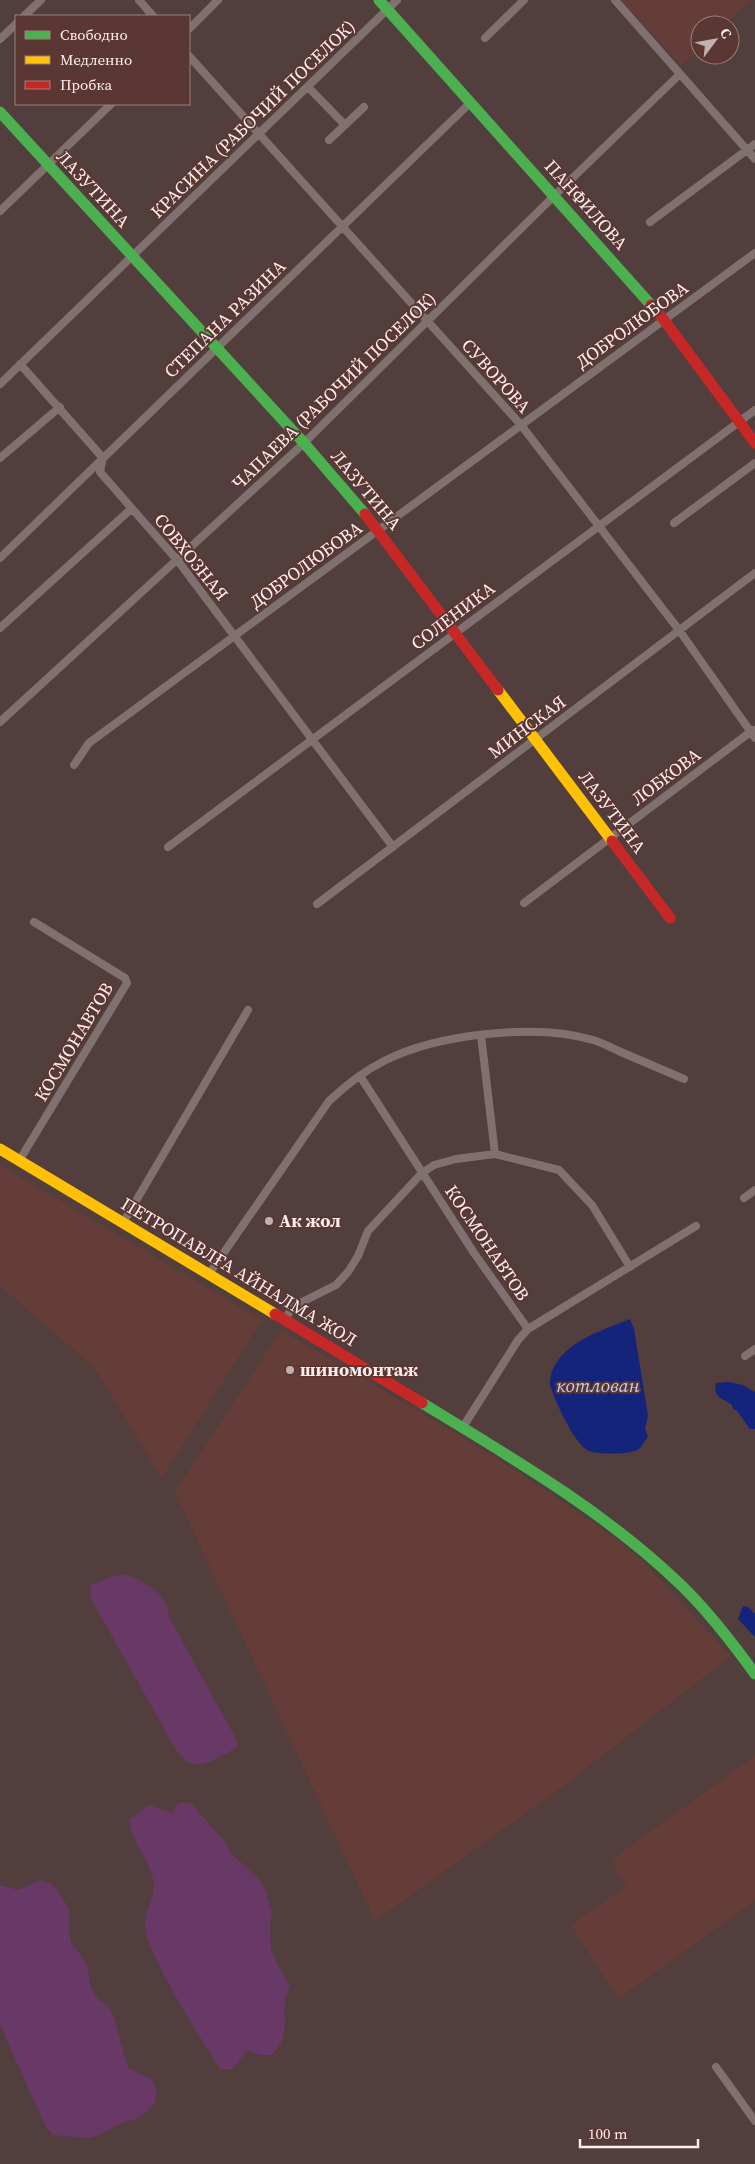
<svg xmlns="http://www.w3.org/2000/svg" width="755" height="2164" font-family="'Source Serif 4',serif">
<rect width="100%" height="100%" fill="#523e3c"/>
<path fill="#643c38" d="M 621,0 L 751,0 L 725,25 L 700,25 L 700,49 L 681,66 Z
M 0,1165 L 262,1320 L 162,1478 L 94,1367 L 0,1286 Z
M 281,1330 L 462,1437 L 543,1488 L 608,1533 L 644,1562 L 731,1656 L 561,1788 L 375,1921 L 175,1492 Z
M 755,1756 L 755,1901 L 618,1999 L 571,1925 L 626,1886 L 611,1860 Z"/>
<path fill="#683866" d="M 125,1574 C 145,1582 168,1593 169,1617 L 235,1737 L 238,1746 C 229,1753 205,1767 193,1764 C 185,1762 179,1754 175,1748 L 90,1597 L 91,1585 L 113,1576 Z
M 178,1803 L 191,1803 L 225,1842 L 231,1853 L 258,1878 L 265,1889 L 272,1912 L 270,1924 L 271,1949 L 276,1962 L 290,1986 C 276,2013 296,2031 272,2055 L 260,2055 L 248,2050 L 232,2069 L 220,2069 C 198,2034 176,2000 158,1963 C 153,1952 146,1940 145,1927 C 144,1910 157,1896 153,1879 C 148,1857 131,1842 129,1819 L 149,1805 L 172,1813 Z
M 41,1880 L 52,1884 L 67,1905 L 70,1916 L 69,1929 L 71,1942 L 86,1963 L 91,1988 L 98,1999 L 108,2006 L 114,2017 L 128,2068 L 151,2079 L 157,2091 L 155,2103 L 147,2112 L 136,2119 L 123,2122 L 100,2135 L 88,2138 L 52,2135 L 45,2125 L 0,2025 L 0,1885 L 18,1890 Z"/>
<path fill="#14247a" d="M 630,1319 L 634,1329 L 648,1416 L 645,1429 L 648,1437 C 645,1440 642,1446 639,1449 C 632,1455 594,1455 587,1450 C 573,1441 555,1401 550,1385 C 549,1381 552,1370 554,1367 C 569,1339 604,1330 630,1319 Z
M 729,1382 L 743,1385 L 755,1392 L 755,1429 L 750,1429 L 737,1411 L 733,1409 L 732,1405 C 721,1397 713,1398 716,1383 Z
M 743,1606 L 748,1607 L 755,1614 L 755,1637 L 738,1619 Z"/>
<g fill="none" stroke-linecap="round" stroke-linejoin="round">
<path stroke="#807170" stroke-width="8" d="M 139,0 L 153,16
M 615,0 L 755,159
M 24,16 L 41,0
M 189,29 L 218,0
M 485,38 L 524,0
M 0,39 L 16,24
M 189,56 L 521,425 L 679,630 L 755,738
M 308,87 L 345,125 L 364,107
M 329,140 L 345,125
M 0,211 L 111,104
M 650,222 L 755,144
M 20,364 L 103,458 L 100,472 L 178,561 L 393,847
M 0,384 L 397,0
M 0,458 L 60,407
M 674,523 L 755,463
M 0,558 L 471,102
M 0,628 L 131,509
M 0,722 L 304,443 L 555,195 L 680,74
M 74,765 L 89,743 L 755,253
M 168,847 L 755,410
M 524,903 L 753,730
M 317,904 L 755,573
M 481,1035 L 495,1154
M 360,1076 L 474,1253 L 528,1329
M 19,1161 L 127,983 L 125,978 L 34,922
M 744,1198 L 755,1190
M 123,1223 L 248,1010
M 209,1274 L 329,1101 C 345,1086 364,1071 384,1061 C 437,1034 536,1023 593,1040 C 603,1043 612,1048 621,1052 C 642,1061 663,1070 684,1079
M 285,1320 L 292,1307 L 336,1285 L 348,1272 L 358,1256 L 368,1231 L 422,1173 L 434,1165 L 456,1159 L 495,1154 L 559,1170 L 592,1205 L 630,1267
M 745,1356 L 755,1349
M 463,1427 L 518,1340 L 528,1329 L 696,1226
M 716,2067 L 755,2121"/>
<path stroke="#4caf50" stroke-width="11" d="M 379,0 L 651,305
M 0,112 L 304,443 L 365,514
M 422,1403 C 511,1457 604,1511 680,1584 C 708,1611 732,1642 755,1674"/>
<path stroke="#ffc107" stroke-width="11" d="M 498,690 L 612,841
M 0,1149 L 275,1314"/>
<path stroke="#c62828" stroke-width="11" d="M 651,305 L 664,320 L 755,443
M 365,514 L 498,690
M 612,841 L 670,918
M 275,1314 L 422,1403"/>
</g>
<g fill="#c1b0af" stroke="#5b3733" stroke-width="2">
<circle cx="269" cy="1221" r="5"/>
<circle cx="290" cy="1370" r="5"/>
</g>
<g text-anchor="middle" stroke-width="4" stroke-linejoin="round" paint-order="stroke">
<g font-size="18" fill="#fdeeed" stroke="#5b3733">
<text transform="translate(253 119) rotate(-44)" y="6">КРАСИНА (РАБОЧИЙ ПОСЕЛОК)</text>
<text transform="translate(93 189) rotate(47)" y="6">ЛАЗУТИНА</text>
<text transform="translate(586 205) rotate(48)" y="6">ПАНФИЛОВА</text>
<text transform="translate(225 319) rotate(-44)" y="6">СТЕПАНА РАЗИНА</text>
<text transform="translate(632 325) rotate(-36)" y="6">ДОБРОЛЮБОВА</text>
<text transform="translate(496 376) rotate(48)" y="6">СУВОРОВА</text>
<text transform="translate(334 391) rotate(-44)" y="6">ЧАПАЕВА (РАБОЧИЙ ПОСЕЛОК)</text>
<text transform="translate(366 490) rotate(50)" y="6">ЛАЗУТИНА</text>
<text transform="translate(191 557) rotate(51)" y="6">СОВХОЗНАЯ</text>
<text transform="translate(306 565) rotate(-36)" y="6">ДОБРОЛЮБОВА</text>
<text transform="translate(453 616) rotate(-37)" y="6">СОЛЕНИКА</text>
<text transform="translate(527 727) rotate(-37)" y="6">МИНСКАЯ</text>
<text transform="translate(666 777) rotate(-37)" y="6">ЛОБКОВА</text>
<text transform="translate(612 812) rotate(53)" y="6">ЛАЗУТИНА</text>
<text transform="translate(74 1042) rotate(-59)" y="6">КОСМОНАВТОВ</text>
<text transform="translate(487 1243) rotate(56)" y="6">КОСМОНАВТОВ</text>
<text transform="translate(239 1272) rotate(31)" y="6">ПЕТРОПАВЛҒА АЙНАЛМА ЖОЛ</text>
</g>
<g font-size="18" font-weight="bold" fill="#fdeeed" stroke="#5b3733" text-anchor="start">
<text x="279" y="1227">Ак жол</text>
<text x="300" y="1376">шиномонтаж</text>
</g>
<g font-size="19" font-style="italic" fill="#c5d1ea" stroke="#5b3733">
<text x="598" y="1392">котлован</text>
</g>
</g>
<rect x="15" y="15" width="175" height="90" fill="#5b3733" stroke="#9c807d"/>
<rect x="25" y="31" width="25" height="8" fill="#4caf50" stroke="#9c807d"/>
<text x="60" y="40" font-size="15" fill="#fdeeed">Свободно</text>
<rect x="25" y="56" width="25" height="8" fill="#ffc107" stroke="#9c807d"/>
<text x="60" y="65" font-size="15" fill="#fdeeed">Медленно</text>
<rect x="25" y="81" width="25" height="8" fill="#c62828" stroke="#9c807d"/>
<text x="60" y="90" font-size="15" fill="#fdeeed">Пробка</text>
<g transform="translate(715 40) rotate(58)"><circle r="24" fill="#5b3733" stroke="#9c807d"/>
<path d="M0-4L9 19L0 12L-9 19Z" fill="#c1b0af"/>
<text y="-8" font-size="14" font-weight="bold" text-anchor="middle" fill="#fdeeed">С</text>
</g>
<path d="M580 2139v8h118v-8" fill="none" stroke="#fdeeed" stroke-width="2.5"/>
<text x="588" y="2139" font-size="15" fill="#fdeeed" stroke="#5b3733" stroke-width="4" paint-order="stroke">100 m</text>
</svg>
